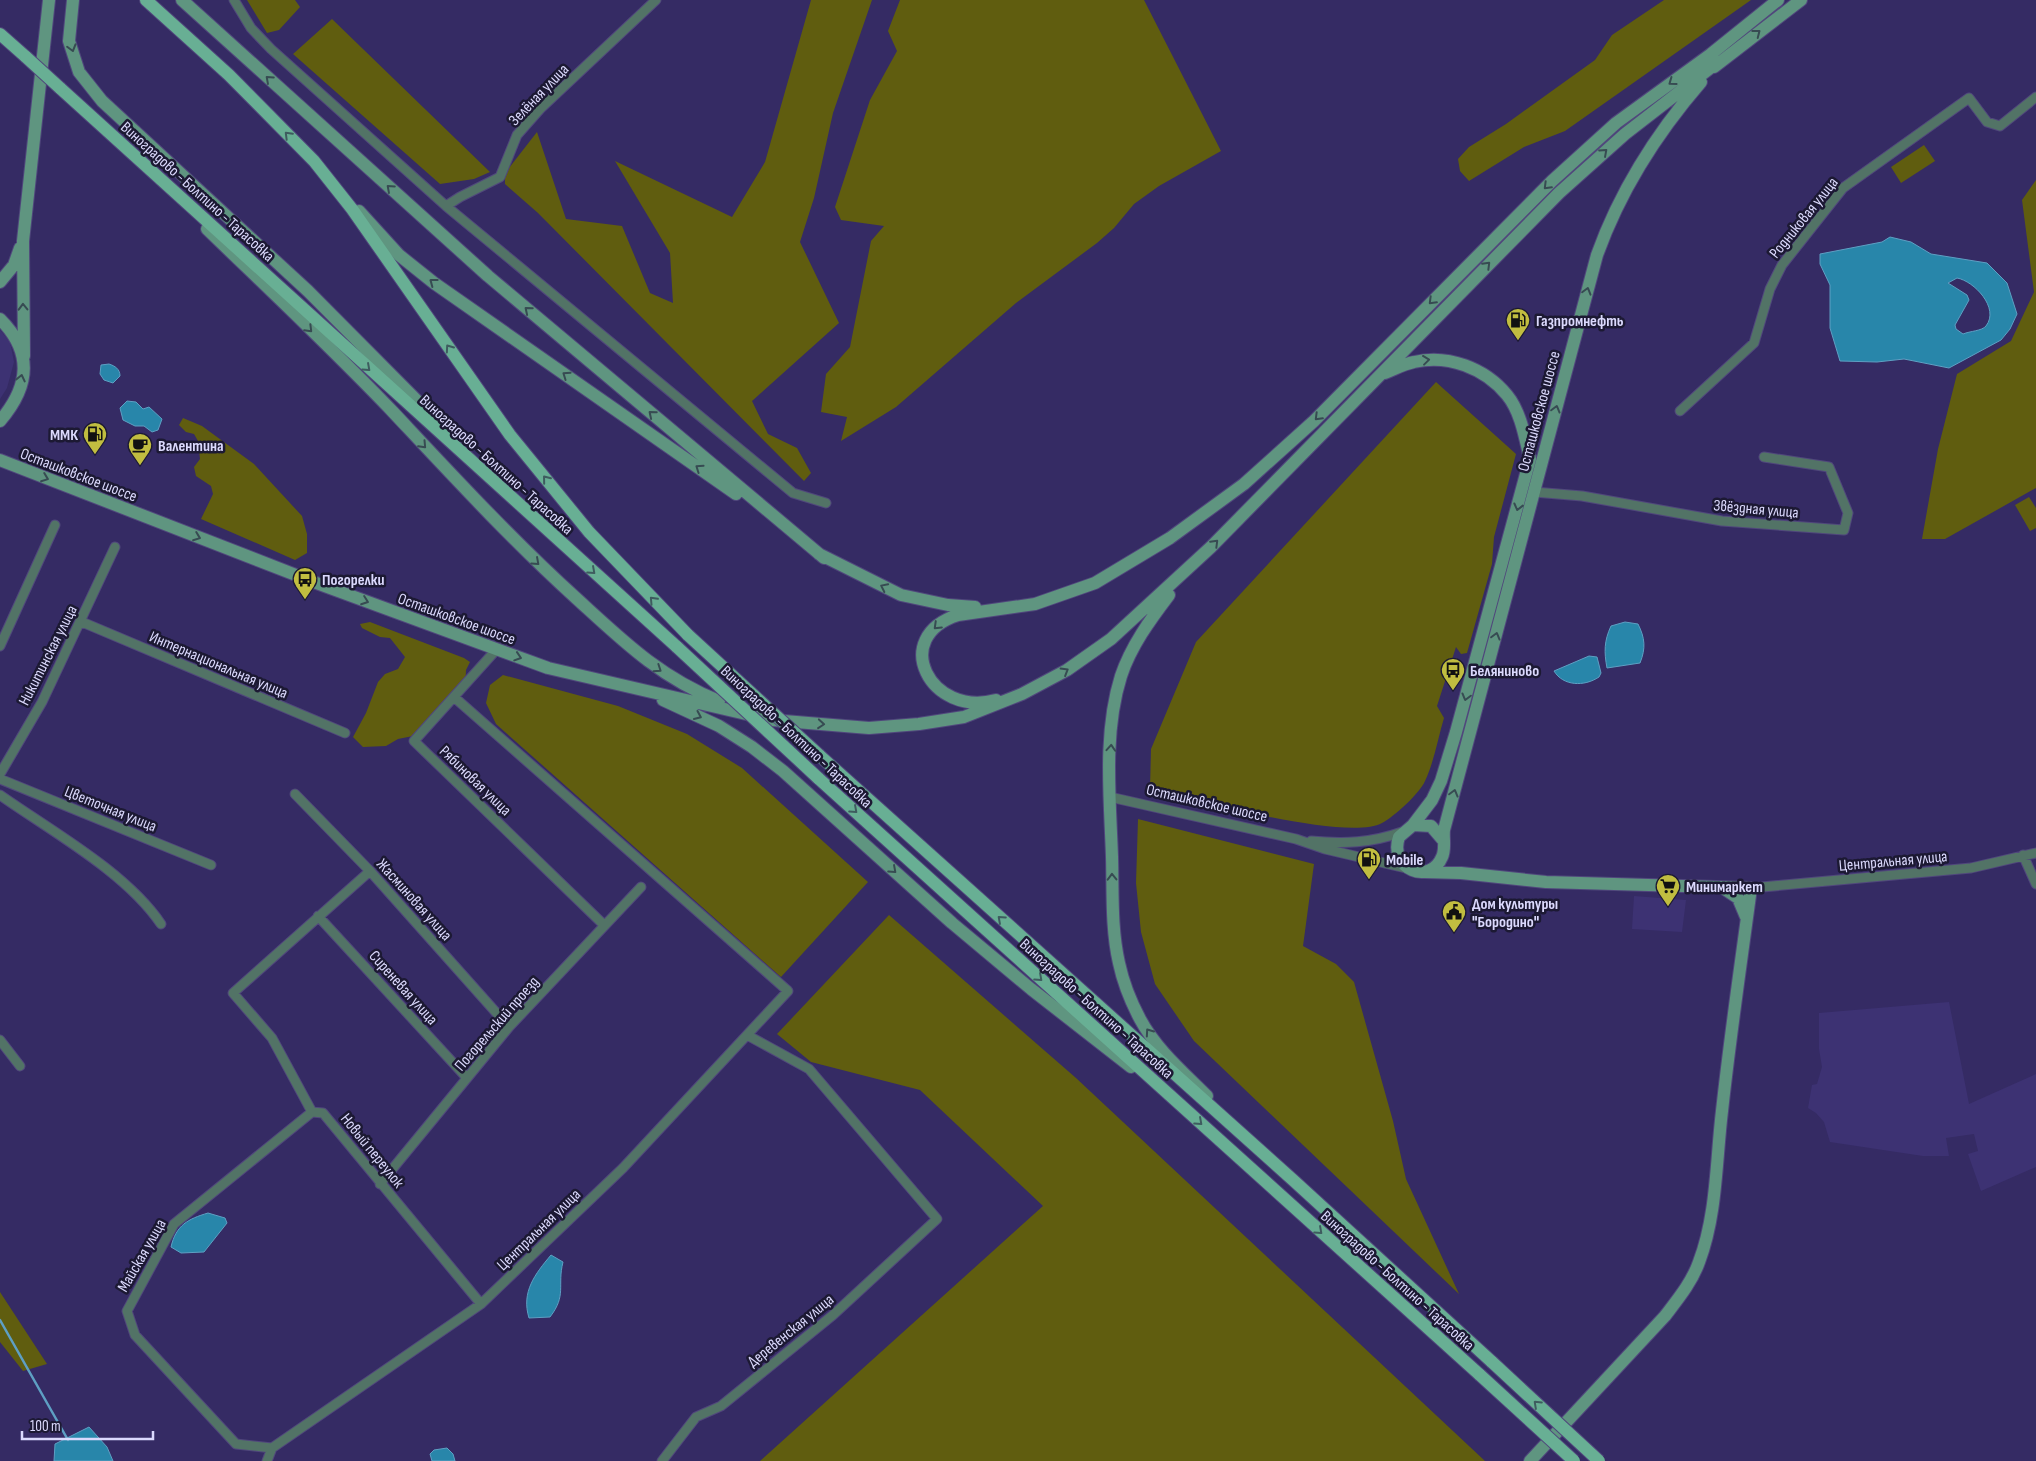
<svg xmlns="http://www.w3.org/2000/svg" width="2036" height="1461" font-family="'Sofia Sans Condensed',sans-serif">
<rect width="100%" height="100%" fill="#352b64"/>
<path fill="#3d3273" d="M 0,330 L 10,342 L 14,362 L 7,388 L 0,399 Z
M 1634,896 L 1686,900 L 1682,932 L 1632,929 Z
M 1949,1002 L 1969,1104 L 2036,1074 L 2036,1167 L 1981,1191 L 1968,1154 L 1978,1151 L 1974,1134 L 1946,1138 L 1949,1156 L 1923,1156 L 1830,1142 L 1824,1122 L 1816,1113 L 1808,1108 L 1812,1085 L 1817,1084 L 1822,1067 L 1819,1049 L 1819,1013 Z"/>
<path fill="#605d0f" d="M 247,0 L 295,0 L 300,7 L 279,30 L 267,33 Z
M 811,0 L 872,0 L 833,113 L 814,198 L 800,242 L 839,323 L 752,401 L 768,434 L 797,448 L 811,473 L 804,481 L 538,213 L 505,184 L 505,173 L 537,132 L 566,219 L 622,226 L 650,293 L 673,303 L 670,253 L 615,161 L 732,217 L 765,162 Z
M 900,0 L 1144,0 L 1221,151 L 1159,186 L 1134,204 L 1114,228 L 1097,243 L 1016,303 L 896,407 L 841,441 L 847,417 L 821,412 L 826,374 L 850,347 L 871,241 L 884,226 L 841,220 L 835,207 L 870,100 L 897,51 L 888,31 Z
M 1664,0 L 1751,0 L 1565,131 L 1524,147 L 1469,181 L 1460,171 L 1458,159 L 1469,147 L 1506,124 L 1595,60 L 1612,35 Z
M 332,19 L 490,172 L 474,179 L 440,184 L 293,54 Z
M 1924,145 L 1935,161 L 1901,183 L 1891,167 Z
M 2036,180 L 2036,488 L 1945,539 L 1922,539 L 1938,449 L 1957,374 L 2011,341 L 2034,292 L 2022,200 Z
M 1436,382 L 1516,454 L 1494,537 L 1492,564 L 1467,653 L 1461,654 L 1456,647 L 1437,706 L 1444,718 C 1438,738 1434,762 1425,781 C 1420,793 1394,817 1382,823 C 1347,842 1194,799 1150,789 L 1151,749 L 1196,642 Z
M 183,418 L 202,426 L 254,464 L 302,516 L 307,534 L 307,553 L 295,560 L 201,519 L 213,494 L 211,486 L 196,476 L 194,467 L 200,459 L 198,441 L 194,434 L 186,432 L 179,425 Z
M 2029,497 L 2036,508 L 2036,528 L 2030,531 L 2015,505 Z
M 370,622 L 464,658 L 470,662 L 466,670 L 465,689 L 413,736 L 398,739 L 386,746 L 363,747 L 353,737 L 366,713 L 378,682 L 385,674 L 398,669 L 405,657 L 390,638 L 380,637 L 362,628 L 360,624 Z
M 503,675 L 618,706 L 687,734 L 742,768 L 868,882 L 781,977 L 496,724 L 486,703 L 490,685 Z
M 1138,819 L 1314,864 L 1303,946 L 1336,964 L 1354,982 L 1393,1121 L 1406,1179 L 1459,1294 L 1194,1041 L 1155,984 L 1141,932 L 1136,883 Z
M 889,915 L 1076,1078 L 1485,1461 L 760,1461 L 1043,1206 L 920,1090 L 811,1062 L 777,1034 Z
M 0,1292 L 47,1364 L 23,1371 L 0,1342 Z"/>
<path fill="#2886aa" stroke="#5e9fc3" fill-rule="evenodd" d="M 1890,237 L 1911,242 L 1931,254 L 1987,263 L 2007,283 L 2017,314 L 2010,329 L 2001,340 L 1949,368 L 1904,359 L 1877,362 L 1840,361 L 1830,328 L 1830,285 L 1820,264 L 1820,254 L 1882,242 ZM 1957,278 C 1974,281 2000,308 1986,326 C 1982,331 1970,331 1963,334 L 1956,329 L 1955,325 L 1969,300 L 1967,295 L 1948,283 Z
M 109,364 C 115,366 120,369 120,376 L 113,383 L 104,380 L 100,374 L 101,365 Z
M 127,401 L 136,402 L 143,409 L 149,407 L 162,419 L 158,430 L 152,432 L 144,426 L 135,426 L 123,420 L 120,408 Z
M 1625,622 L 1638,624 C 1645,638 1646,648 1640,663 L 1607,668 C 1604,652 1604,641 1611,626 Z
M 1589,656 L 1597,657 L 1601,673 L 1599,677 C 1584,687 1563,686 1554,671 Z
M 208,1213 L 225,1218 L 227,1223 L 204,1252 L 181,1253 L 171,1247 C 176,1225 188,1219 208,1213 Z
M 551,1255 L 563,1262 C 557,1286 567,1295 550,1317 L 529,1318 C 521,1292 535,1274 551,1255 Z
M 89,1427 L 107,1447 L 113,1461 L 54,1461 L 55,1444 Z
M 447,1448 L 453,1454 L 455,1461 L 432,1461 L 430,1454 L 434,1450 Z"/>
<g fill="none" stroke-linecap="round" stroke-linejoin="round">
<path stroke="#5e9fc3" stroke-width="2.5" d="M 0,1320 L 68,1440"/>
<g stroke="#50477c" stroke-width="11">
<path id="street" d="M 234,0 L 251,28 L 271,49 L 446,206 L 793,493 L 826,503
M 446,206 L 460,197 L 500,177 L 517,135 L 540,109 L 656,0
M 1680,411 L 1754,343 L 1770,289 L 1782,265 L 1843,188 L 1969,98 L 1987,122 L 2000,126 L 2036,97
M 1534,492 L 1582,496 L 1722,521 L 1844,530 L 1848,513 L 1829,467 L 1764,457
M 82,622 L 345,733
M 0,646 L 55,525
M 496,650 L 414,741 L 604,925
M 0,774 L 42,702 L 115,547
M 0,779 L 211,865
M 295,794 L 370,871 L 509,1027
M 0,795 C 51,831 126,872 161,924
M 1110,797 L 1296,839 L 1325,849 L 1410,869
M 1311,841 C 1344,844 1371,843 1402,832
M 2023,855 L 2036,884
M 370,871 L 233,993 L 272,1038 L 312,1112 L 323,1113 L 481,1304
M 1751,888 L 1971,868 L 2036,853
M 318,916 L 467,1078
M 0,1040 L 20,1066
M 380,1184 L 509,1027 L 641,887
M 272,1448 L 481,1304 L 623,1168 L 788,991 L 454,697
M 267,1461 L 272,1448 L 236,1444 L 135,1335 L 127,1311 L 174,1224 L 312,1112
M 662,1461 L 696,1417 L 721,1406 L 833,1315 L 937,1219 L 809,1069 L 747,1035"/>
</g>
<g stroke="#50477c" stroke-width="14">
<path id="secondary" d="M 73,0 L 69,41 L 79,72 L 102,101 L 308,291 L 448,432
M 182,0 L 488,276 L 824,558
M 1714,67 L 1801,0
M 359,211 L 399,255 L 434,283 L 736,494
M 207,229 C 269,289 333,349 393,412 C 453,476 511,539 576,598 C 622,640 659,677 719,701
M 0,282 L 14,265 L 20,248
M 0,319 C 33,352 30,386 0,421
M 24,356 L 23,241 L 49,0
M 1385,373 C 1395,369 1404,364 1414,362 C 1448,354 1485,368 1507,395 C 1521,412 1525,438 1530,459 L 1456,732 L 1441,781 L 1432,800 L 1413,825
M 0,460 L 319,584 L 548,668 L 772,720 L 869,728 L 919,724 L 964,717 L 1022,694 L 1067,670 L 1111,639 L 1211,547 L 1559,193 L 1625,134 L 1718,62
M 819,554 L 901,595 L 948,605 L 975,607
M 1169,595 C 1150,620 1131,646 1121,676 C 1103,733 1110,798 1112,857 C 1113,892 1111,928 1119,963 C 1123,982 1131,1002 1140,1019 C 1156,1049 1183,1072 1207,1096
M 663,700 L 719,726 L 752,747 L 783,771 L 952,923 L 1031,989 L 1131,1067
M 996,700 C 930,718 889,637 958,615 L 1035,604 L 1095,583 L 1170,538 L 1244,484 L 1314,421 L 1552,181 L 1616,123 L 1711,54 L 1778,0
M 1443,840 L 1431,826 L 1413,825 L 1399,837 C 1388,869 1430,886 1442,857 C 1446,849 1443,839 1444,830 L 1597,255 C 1620,191 1656,134 1701,82
M 1424,872 L 1461,873 L 1546,882 L 1751,888 C 1741,963 1730,1037 1722,1111 C 1716,1160 1717,1215 1699,1262 C 1692,1282 1678,1299 1665,1316 L 1530,1461
M 1723,888 L 1738,898 L 1746,917"/>
</g>
<g stroke="#50477c" stroke-width="14">
<path id="primary" d="M 146,0 L 229,75 L 314,161 L 352,209 L 510,435 L 589,532 L 688,635
M 0,34 L 26,57
M 60,88 L 677,647
M 819,755 L 1293,1180 L 1492,1362
M 818,778 L 1480,1375"/>
</g>
<use href="#street" stroke="#527366" stroke-width="9"/>
<use href="#secondary" stroke="#5f9580" stroke-width="12"/>
<use href="#primary" stroke="#68af94" stroke-width="12"/>
<g stroke="#50477c" stroke-width="14" stroke-linecap="butt">
<path id="primary-bridge" d="M 26,57 L 60,88
M 688,635 L 819,755
M 677,647 L 818,778
M 1492,1362 L 1599,1461
M 1480,1375 L 1574,1461"/>
</g>
<use href="#primary-bridge" stroke="#68af94" stroke-width="12"/>
</g>
<defs><path id="oneway-chevron" d="M-2-3.5L2.5 0L-2 3.5" fill="none" stroke-width="1.6" stroke-linecap="round" stroke-linejoin="round" transform="scale(1.25)"/></defs>
<g stroke="#374b52">
<use href="#oneway-chevron" transform="translate(1757 33) rotate(-38)"/>
<use href="#oneway-chevron" transform="translate(72 48) rotate(74)"/>
<use href="#oneway-chevron" transform="translate(269 79) rotate(-138)"/>
<use href="#oneway-chevron" transform="translate(1672 82) rotate(144)"/>
<use href="#oneway-chevron" transform="translate(1604 152) rotate(-42)"/>
<use href="#oneway-chevron" transform="translate(1547 186) rotate(135)"/>
<use href="#oneway-chevron" transform="translate(390 188) rotate(-138)"/>
<use href="#oneway-chevron" transform="translate(1487 265) rotate(-45)"/>
<use href="#oneway-chevron" transform="translate(433 282) rotate(-143)"/>
<use href="#oneway-chevron" transform="translate(1587 291) rotate(-74)"/>
<use href="#oneway-chevron" transform="translate(1432 301) rotate(135)"/>
<use href="#oneway-chevron" transform="translate(23 307) rotate(-91)"/>
<use href="#oneway-chevron" transform="translate(528 310) rotate(-140)"/>
<use href="#oneway-chevron" transform="translate(309 329) rotate(45)"/>
<use href="#oneway-chevron" transform="translate(1426 360) rotate(-7)"/>
<use href="#oneway-chevron" transform="translate(566 375) rotate(-145)"/>
<use href="#oneway-chevron" transform="translate(21 378) rotate(-77)"/>
<use href="#oneway-chevron" transform="translate(1556 409) rotate(-75)"/>
<use href="#oneway-chevron" transform="translate(652 414) rotate(-140)"/>
<use href="#oneway-chevron" transform="translate(1318 417) rotate(135)"/>
<use href="#oneway-chevron" transform="translate(423 445) rotate(47)"/>
<use href="#oneway-chevron" transform="translate(699 468) rotate(-145)"/>
<use href="#oneway-chevron" transform="translate(45 478) rotate(21)"/>
<use href="#oneway-chevron" transform="translate(1518 507) rotate(104)"/>
<use href="#oneway-chevron" transform="translate(197 537) rotate(21)"/>
<use href="#oneway-chevron" transform="translate(1215 543) rotate(-45)"/>
<use href="#oneway-chevron" transform="translate(536 562) rotate(42)"/>
<use href="#oneway-chevron" transform="translate(884 587) rotate(-154)"/>
<use href="#oneway-chevron" transform="translate(365 601) rotate(20)"/>
<use href="#oneway-chevron" transform="translate(937 626) rotate(136)"/>
<use href="#oneway-chevron" transform="translate(1496 636) rotate(-75)"/>
<use href="#oneway-chevron" transform="translate(518 657) rotate(18)"/>
<use href="#oneway-chevron" transform="translate(658 669) rotate(34)"/>
<use href="#oneway-chevron" transform="translate(1065 671) rotate(-31)"/>
<use href="#oneway-chevron" transform="translate(1466 697) rotate(105)"/>
<use href="#oneway-chevron" transform="translate(698 716) rotate(24)"/>
<use href="#oneway-chevron" transform="translate(821 724) rotate(5)"/>
<use href="#oneway-chevron" transform="translate(1111 748) rotate(-86)"/>
<use href="#oneway-chevron" transform="translate(1454 793) rotate(-75)"/>
<use href="#oneway-chevron" transform="translate(893 870) rotate(42)"/>
<use href="#oneway-chevron" transform="translate(1112 877) rotate(-91)"/>
<use href="#oneway-chevron" transform="translate(1149 1032) rotate(-125)"/>
</g>
<g stroke="#3e5c5f">
<use href="#oneway-chevron" transform="translate(288 135) rotate(-135)"/>
<use href="#oneway-chevron" transform="translate(449 348) rotate(-125)"/>
<use href="#oneway-chevron" transform="translate(367 368) rotate(42)"/>
<use href="#oneway-chevron" transform="translate(546 479) rotate(-129)"/>
<use href="#oneway-chevron" transform="translate(592 571) rotate(42)"/>
<use href="#oneway-chevron" transform="translate(653 600) rotate(-133)"/>
<use href="#oneway-chevron" transform="translate(854 810) rotate(42)"/>
<use href="#oneway-chevron" transform="translate(1001 919) rotate(-138)"/>
<use href="#oneway-chevron" transform="translate(1039 978) rotate(42)"/>
<use href="#oneway-chevron" transform="translate(1199 1122) rotate(42)"/>
<use href="#oneway-chevron" transform="translate(1319 1231) rotate(42)"/>
<use href="#oneway-chevron" transform="translate(1537 1404) rotate(-137)"/>
</g>
<defs>
<g id="fuel-pin" transform="scale(1.25)"><path d="M0 17L-7.5 6A9.5 9.5 0 1 1 7.5 6Z" fill="#c1bd40" stroke="#1c1933"/><path d="M-5.5-6h7V0h2V4h1.3V-2.5L3-4.5l.8-.8L6-3V5H2.5V1h-1V6h-7ZM-4.2-4.7v3.2H.2V-4.7Z" fill="#111"/></g>
<g id="cafe-pin" transform="scale(1.25)"><path d="M0 17L-7.5 6A9.5 9.5 0 1 1 7.5 6Z" fill="#c1bd40" stroke="#1c1933"/><path d="M-5.5-4.5H6V0H3Q3 3.5 0 3.5H-2.5Q-5.5 3.5-5.5 0ZM3-3.2v2h1.7v-2ZM-6 4.5H4V6H-6Z" fill="#111"/></g>
<g id="bus-pin" transform="scale(1.25)"><path d="M0 17L-7.5 6A9.5 9.5 0 1 1 7.5 6Z" fill="#c1bd40" stroke="#1c1933"/><path d="M-5-6H5V4H4V6H2V4H-2V6H-4V4H-5ZM-3.5-4V0h7V-4ZM-3.5 1.2v1.5H-2V1.2ZM2 1.2v1.5H3.5V1.2Z" fill="#111"/></g>
<g id="supermarket-pin" transform="scale(1.25)"><path d="M0 17L-7.5 6A9.5 9.5 0 1 1 7.5 6Z" fill="#c1bd40" stroke="#1c1933"/><path d="M-6-5.5h2.5l.6 2H6L4.5 2H-2.5L-4.4-4H-6ZM-1.5 3.2a1.3 1.3 0 1 0 .1 0ZM3 3.2a1.3 1.3 0 1 0 .1 0Z" fill="#111"/></g>
<g id="civic-pin" transform="scale(1.25)"><path d="M0 17L-7.5 6A9.5 9.5 0 1 1 7.5 6Z" fill="#c1bd40" stroke="#1c1933"/><path d="M-.6-6.5H3V-4.5H.6V-3L4-1V1h2V6H-6V1h2V-1L-.6-3ZM-1.2 2.5V6h2.4V2.5Z" fill="#111"/></g>
</defs>
<g fill-rule="evenodd">
<use href="#fuel-pin" x="1518" y="320"/>
<use href="#fuel-pin" x="95" y="434"/>
<use href="#cafe-pin" x="140" y="445"/>
<use href="#bus-pin" x="305" y="579"/>
<use href="#bus-pin" x="1453" y="670"/>
<use href="#fuel-pin" x="1369" y="859"/>
<use href="#supermarket-pin" x="1668" y="886"/>
<use href="#civic-pin" x="1454" y="912"/>
</g>
<g text-anchor="middle" stroke-width="5" stroke-linejoin="round" paint-order="stroke">
<g font-size="16" fill="#dbd9fd" stroke="#1c1933">
<text transform="translate(538 94) rotate(-46)" y="6">Зелёная улица</text>
<text transform="translate(198 191) rotate(42)" y="6">Виноградово - Болтино - Тарасовка</text>
<text transform="translate(1803 217) rotate(-51)" y="6">Родниковая улица</text>
<text transform="translate(1538 411) rotate(-75)" y="6">Осташковское шоссе</text>
<text transform="translate(497 464) rotate(42)" y="6">Виноградово - Болтино - Тарасовка</text>
<text transform="translate(79 474) rotate(21)" y="6">Осташковское шоссе</text>
<text transform="translate(1756 508) rotate(5)" y="6">Звёздная улица</text>
<text transform="translate(457 618) rotate(20)" y="6">Осташковское шоссе</text>
<text transform="translate(47 655) rotate(-63)" y="6">Никитинская улица</text>
<text transform="translate(219 664) rotate(23)" y="6">Интернациональная улица</text>
<text transform="translate(797 736) rotate(43)" y="6">Виноградово - Болтино - Тарасовка</text>
<text transform="translate(476 780) rotate(44)" y="6">Рябиновая улица</text>
<text transform="translate(1207 802) rotate(13)" y="6">Осташковское шоссе</text>
<text transform="translate(111 808) rotate(22)" y="6">Цветочная улица</text>
<text transform="translate(1893 860) rotate(-5)" y="6">Центральная улица</text>
<text transform="translate(415 899) rotate(48)" y="6">Жасминовая улица</text>
<text transform="translate(404 987) rotate(48)" y="6">Сиреневая улица</text>
<text transform="translate(1097 1008) rotate(42)" y="6">Виноградово - Болтино - Тарасовка</text>
<text transform="translate(496 1023) rotate(-49)" y="6">Погорельский проезд</text>
<text transform="translate(373 1150) rotate(51)" y="6">Новый переулок</text>
<text transform="translate(538 1229) rotate(-44)" y="6">Центральная улица</text>
<text transform="translate(141 1255) rotate(-60)" y="6">Майская улица</text>
<text transform="translate(1398 1280) rotate(42)" y="6">Виноградово - Болтино - Тарасовка</text>
<text transform="translate(790 1330) rotate(-39)" y="6">Деревенская улица</text>
</g>
<g font-size="16" font-weight="bold" fill="#dbd9fd" stroke="#1c1933" text-anchor="start">
<text x="1536" y="326">Газпромнефть</text>
<text x="78" y="440" text-anchor="end">ММК</text>
<text x="158" y="451">Валентина</text>
<text x="322" y="585">Погорелки</text>
<text x="1470" y="676">Беляниново</text>
<text x="1386" y="865">Mobile</text>
<text x="1686" y="892">Минимаркет</text>
<text x="1472" y="909">Дом культуры<tspan x="1472" dy="18">"Бородино"</tspan></text>
</g>
</g>
<path d="M22 1431v8h131v-8" fill="none" stroke="#dbd9fd" stroke-width="2.5"/>
<text x="30" y="1431" font-size="15" fill="#dbd9fd" stroke="#1c1933" stroke-width="4" paint-order="stroke">100 m</text>
</svg>
